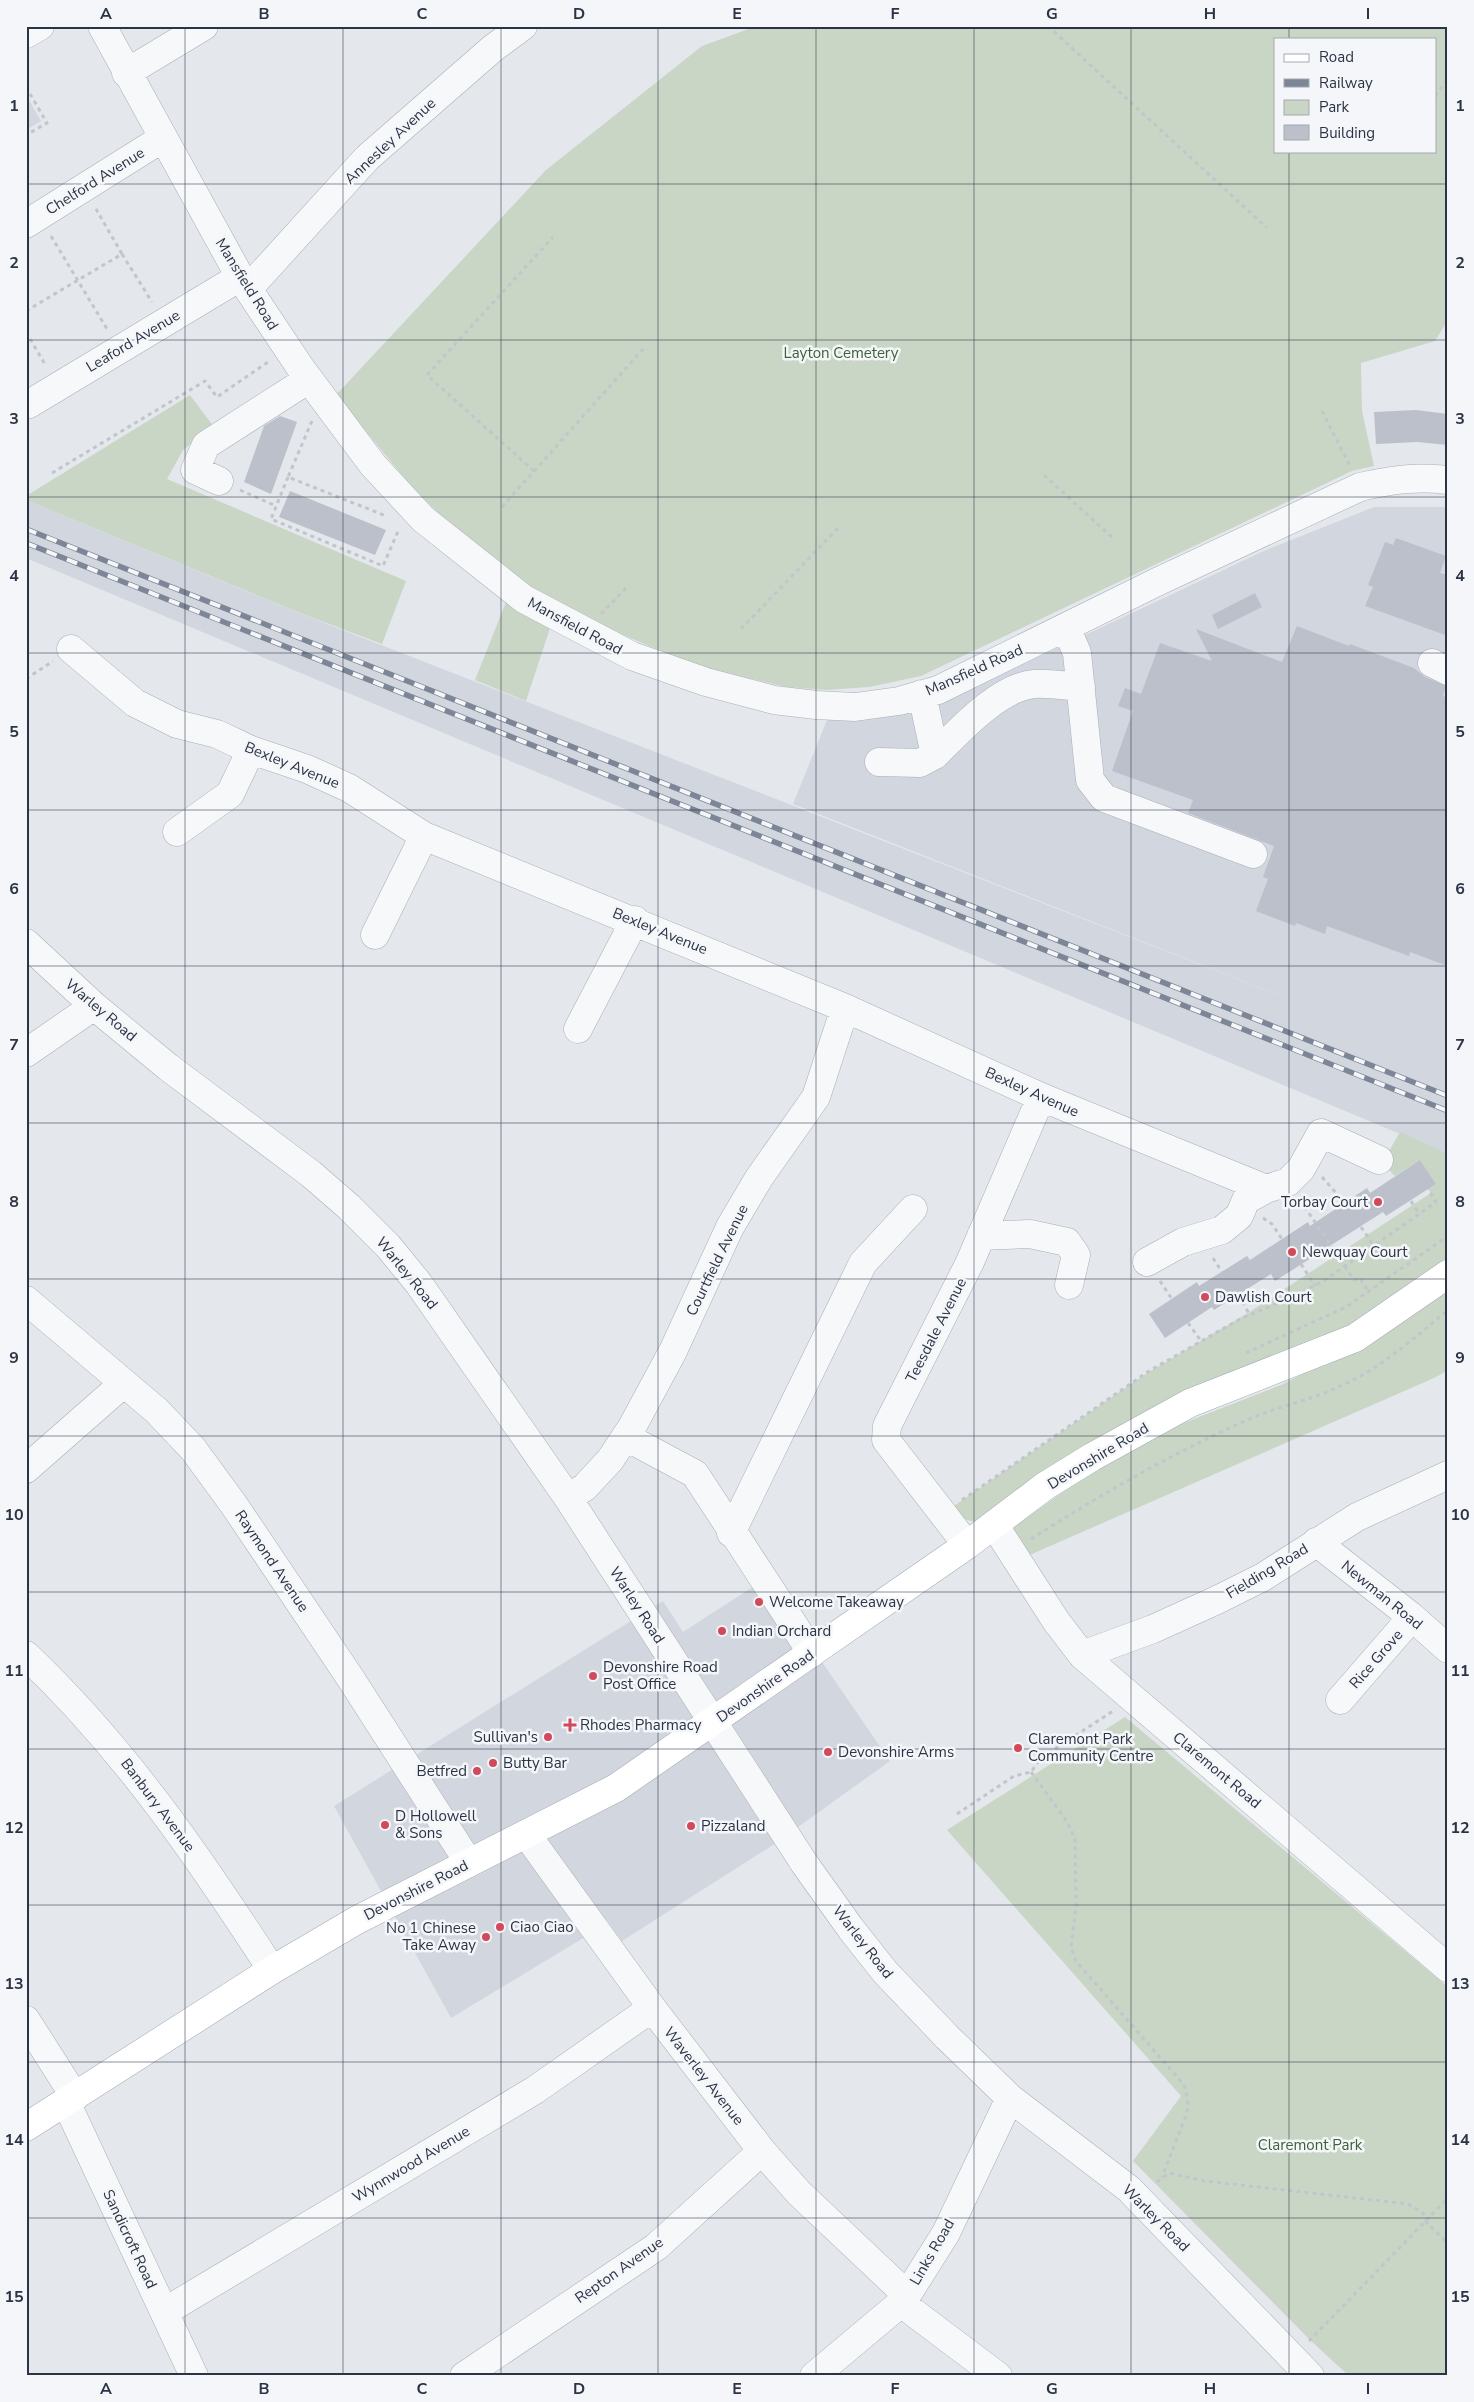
<svg xmlns="http://www.w3.org/2000/svg" width="1474" height="2402" font-family="'Nunito Sans',sans-serif">
<rect width="100%" height="100%" fill="#e4e7ec"/>
<path fill="#d2d6de" d="M 26,95 L 41,121 L 26,130 Z
M 26,500 L 299,613 L 1322,1012 L 793,804 L 827,720 L 870,719 L 945,701 L 1266,550 L 1374,507 L 1448,507 L 1448,1154 L 26,558 Z
M 765,1579 L 890,1761 L 773,1845 L 622,1941 L 607,1920 L 585,1937 L 451,2018 L 334,1806 L 663,1601 L 683,1632 Z"/>
<path fill="#c9d6c5" fill-rule="evenodd" d="M 757,26 L 1448,26 L 1448,320 L 1435,341 L 1361,363 L 1362,411 L 1374,466 L 1352,471 L 921,676 L 869,687 L 827,690 L 786,687 L 694,665 L 593,622 L 528,590 L 475,547 L 416,492 L 336,395 L 546,170 L 702,46 ZM 1275,39 L 1435,39 L 1435,151 L 1275,151 Z
M 190,395 L 214,427 L 183,450 L 167,479 L 406,581 L 382,644 L 300,613 L 26,500 L 26,496 Z
M 508,597 L 551,625 L 526,701 L 475,680 Z
M 1400,1132 L 1448,1154 L 1448,1274 L 1001,1521 C 979,1521 966,1526 951,1508 L 1144,1375 L 1248,1313 L 1431,1193 L 1428,1189 L 1436,1184 L 1420,1160 L 1395,1176 L 1382,1163 Z
M 1448,1289 L 1448,1370 L 1434,1378 L 1025,1557 L 1008,1531 L 1094,1470 L 1176,1426 L 1281,1385 L 1365,1342 Z
M 1125,1717 L 1448,1987 L 1448,2376 L 1349,2376 L 1310,2340 L 1133,2161 L 1181,2096 L 947,1830 Z"/>
<path fill="#bbc0ca" d="M 1416,410 L 1448,414 L 1448,445 L 1417,442 L 1376,444 L 1374,412 Z
M 280,416 L 297,422 L 271,494 L 244,482 L 264,426 Z
M 290,491 L 386,530 L 375,555 L 279,517 Z
M 1396,538 L 1446,556 L 1440,573 L 1448,575 L 1448,636 L 1365,606 L 1373,587 L 1368,585 L 1385,542 L 1393,545 Z
M 1255,593 L 1262,607 L 1218,629 L 1212,615 Z
M 1297,626 L 1349,646 L 1350,644 L 1414,668 L 1425,677 L 1446,686 L 1443,696 L 1448,698 L 1448,966 L 1410,952 L 1409,956 L 1327,926 L 1325,934 L 1296,923 L 1295,926 L 1256,911 L 1268,879 L 1263,877 L 1274,846 L 1188,813 L 1193,800 L 1112,771 L 1133,711 L 1118,706 L 1125,688 L 1141,694 L 1160,643 L 1212,661 L 1196,629 L 1282,662 Z
M 1420,1160 L 1436,1184 L 1386,1216 L 1383,1212 L 1275,1281 L 1271,1274 L 1214,1310 L 1212,1307 L 1165,1338 L 1149,1314 L 1197,1282 L 1199,1286 L 1247,1256 L 1250,1260 L 1308,1222 L 1310,1226 L 1367,1188 L 1370,1193 Z"/>
<g fill="none" stroke-linecap="round" stroke-linejoin="round">
<g stroke="#a9aeb7" stroke-width="29">
<path id="minor" d="M 102,26 L 240,277 L 302,370 L 373,465 L 423,519 L 524,599 L 632,656 L 706,682 L 774,700 L 816,705 L 855,707 L 899,701 L 938,690 L 1159,581 L 1360,487 C 1390,480 1417,476 1448,480
M 26,34 L 40,26
M 126,73 L 204,26
M 26,224 L 163,138
M 248,289 L 367,158 L 492,49 L 523,26
M 26,402 L 29,404 L 240,277
M 219,481 L 195,470 L 206,445 L 309,379
M 1066,627 L 1077,653 L 1090,780 L 1104,798 L 1253,854
M 71,649 L 135,703 L 177,724 L 217,734 L 251,750 L 307,769 L 349,788 L 424,836 L 845,1008 L 1041,1097 L 1266,1189
M 1432,663 L 1448,671
M 935,755 C 959,731 999,687 1034,684 C 1049,683 1066,686 1081,687
M 879,762 L 920,763 L 935,755 L 922,694
M 177,832 L 230,794 L 251,750
M 375,935 L 424,836
M 26,943 L 94,1006 L 168,1067 L 311,1174 L 349,1207 L 388,1246 L 419,1284 L 568,1498 L 804,1863 L 851,1929 L 885,1972 L 947,2037 L 1010,2098 L 1129,2189 L 1310,2376
M 578,1029 L 635,920
M 26,1053 L 94,1006
M 981,1236 L 1030,1234 L 1067,1242 L 1076,1255 L 1069,1285
M 1147,1262 L 1183,1242 L 1222,1230 L 1239,1216 L 1246,1200 L 1266,1189 L 1288,1182 L 1301,1169 L 1321,1133 L 1379,1160
M 26,1300 L 157,1411 L 193,1449 L 234,1505 L 351,1679 L 469,1863
M 626,1437 L 695,1474 L 812,1653
M 26,1469 L 124,1383
M 568,1498 L 585,1487 L 610,1460 L 632,1427 L 673,1351 L 730,1227 L 759,1178 L 816,1097 L 845,1008
M 995,1526 L 1056,1621 L 1082,1655 L 1448,1968
M 731,1533 L 863,1263 L 913,1209
M 1316,1542 L 1412,1617 L 1448,1649
M 967,1545 L 886,1440 L 887,1426 L 970,1262 L 1041,1097
M 26,1655 C 125,1749 198,1856 272,1970
M 1082,1655 L 1153,1629 L 1217,1600 L 1263,1577 L 1357,1517 L 1448,1475
M 1340,1700 L 1412,1617
M 527,1835 L 652,2008 L 762,2151 L 799,2193 L 907,2295
M 26,2020 L 75,2097
M 66,2102 L 194,2376
M 901,2303 L 998,2376
M 164,2312 L 535,2090 L 652,2008
M 464,2376 L 656,2247 L 762,2151
M 814,2376 L 901,2303 L 907,2295 L 946,2233 L 1010,2098"/>
</g>
<g stroke="#a3abb8" stroke-width="29">
<path id="major" d="M 26,2127 L 272,1970 L 357,1920 L 616,1788 L 967,1545 L 1045,1486 L 1092,1457 L 1190,1403 L 1355,1338 L 1448,1274"/>
</g>
<path stroke="#c2c5cb" stroke-width="3" stroke-dasharray="4 4" stroke-linecap="butt" d="M 1048,26 L 1267,228
M 26,87 L 47,123 L 26,135
M 1435,96 L 1448,79
M 51,236 L 107,329
M 122,254 L 152,302
M 26,311 L 122,254 L 96,209
M 26,332 L 46,366
M 1322,411 L 1350,466
M 312,421 L 288,477 L 386,516
M 534,471 L 427,375 L 553,237
M 52,473 L 205,381 L 217,397 L 268,362
M 1044,475 L 1115,540
M 288,477 L 271,519 L 383,566 L 399,529
M 240,490 L 276,506
M 502,507 L 644,348
M 601,614 L 629,585
M 741,629 L 839,527
M 26,679 L 53,661
M 1322,1177 L 1345,1203
M 1300,1200 L 1354,1280 L 1360,1278 L 1369,1293
M 1411,1201 L 1419,1214
M 1263,1218 L 1272,1224 L 1282,1239
M 1361,1227 L 1374,1246
M 1213,1258 L 1222,1272
M 1301,1264 L 1315,1286
M 1160,1281 L 1172,1299
M 1238,1295 L 1250,1315
M 1188,1323 L 1201,1341
M 1246,1353 L 1346,1307 L 1448,1236
M 962,1500 L 1149,1371 L 1240,1319 L 1299,1294 L 1325,1280 L 1436,1202 L 1428,1189
M 1031,1539 C 1100,1495 1171,1454 1247,1420 C 1276,1407 1308,1401 1336,1388 C 1379,1370 1413,1339 1448,1310
M 1031,1772 L 1068,1823 L 1075,1839 L 1076,1906 L 1071,1948 L 1076,1961 L 1184,2085 L 1188,2100 L 1187,2113 L 1162,2177
M 957,1814 L 1014,1776 L 1031,1772 L 1041,1758 L 1113,1711
M 1157,2182 L 1169,2173 L 1205,2181 L 1408,2204 L 1429,2217
M 1425,2221 L 1448,2243
M 1309,2341 L 1448,2198"/>
<use href="#minor" stroke="#f7f8fa" stroke-width="28"/>
<use href="#major" stroke="#fff" stroke-width="28"/>
<g stroke="#7d8696" stroke-width="5.5">
<path id="rail" d="M 26,529 L 1448,1096
M 26,543 L 1448,1111"/>
</g>
<use href="#rail" stroke="#f4f6f9" stroke-width="4" stroke-dasharray="11" stroke-linecap="butt"/>
</g>
<path fill="none" stroke="#2b3445" stroke-width="1" stroke-opacity="0.55" d="M 185,26 L 185,2376M 343,26 L 343,2376M 501,26 L 501,2376M 658,26 L 658,2376M 816,26 L 816,2376M 974,26 L 974,2376M 1131,26 L 1131,2376M 1289,26 L 1289,39M 1289,151 L 1289,2376M 26,184 L 1448,184M 26,340 L 1448,340M 26,497 L 1448,497M 26,653 L 1448,653M 26,810 L 1448,810M 26,966 L 1448,966M 26,1123 L 1448,1123M 26,1279 L 1448,1279M 26,1436 L 1448,1436M 26,1592 L 1448,1592M 26,1749 L 1448,1749M 26,1905 L 1448,1905M 26,2062 L 1448,2062M 26,2218 L 1448,2218"/>
<g fill="#d1495b" stroke="#f4f6f9" stroke-width="2">
<circle cx="1378" cy="1202" r="5"/>
<circle cx="1292" cy="1252" r="5"/>
<circle cx="1205" cy="1297" r="5"/>
<circle cx="759" cy="1602" r="5"/>
<circle cx="722" cy="1631" r="5"/>
<circle cx="593" cy="1676" r="5"/>
<path d="M567.5 1717.5h5v5h5v5h-5v5h-5v-5h-5v-5h5z"/>
<circle cx="548" cy="1737" r="5"/>
<circle cx="1018" cy="1748" r="5"/>
<circle cx="828" cy="1752" r="5"/>
<circle cx="493" cy="1763" r="5"/>
<circle cx="477" cy="1771" r="5"/>
<circle cx="385" cy="1825" r="5"/>
<circle cx="691" cy="1826" r="5"/>
<circle cx="500" cy="1927" r="5"/>
<circle cx="486" cy="1937" r="5"/>
</g>
<g text-anchor="middle" stroke-width="5" stroke-linejoin="round" paint-order="stroke">
<g font-size="15" fill="#2b3445" stroke="#f4f6f9">
<text transform="translate(390 141) rotate(-43)" y="5">Annesley Avenue</text>
<text transform="translate(95 181) rotate(-32)" y="5">Chelford Avenue</text>
<text transform="translate(247 284) rotate(58)" y="5">Mansfield Road</text>
<text transform="translate(133 341) rotate(-31)" y="5">Leaford Avenue</text>
<text transform="translate(575 626) rotate(28)" y="5">Mansfield Road</text>
<text transform="translate(974 670) rotate(-24)" y="5">Mansfield Road</text>
<text transform="translate(292 765) rotate(22)" y="5">Bexley Avenue</text>
<text transform="translate(660 931) rotate(22)" y="5">Bexley Avenue</text>
<text transform="translate(101 1010) rotate(40)" y="5">Warley Road</text>
<text transform="translate(1032 1092) rotate(24)" y="5">Bexley Avenue</text>
<text transform="translate(717 1260) rotate(-64)" y="5">Courtfield Avenue</text>
<text transform="translate(407 1273) rotate(51)" y="5">Warley Road</text>
<text transform="translate(936 1330) rotate(-63)" y="5">Teesdale Avenue</text>
<text transform="translate(1098 1456) rotate(-31)" y="5">Devonshire Road</text>
<text transform="translate(272 1561) rotate(56)" y="5">Raymond Avenue</text>
<text transform="translate(1267 1571) rotate(-31)" y="5">Fielding Road</text>
<text transform="translate(1382 1595) rotate(39)" y="5">Newman Road</text>
<text transform="translate(637 1605) rotate(57)" y="5">Warley Road</text>
<text transform="translate(1376 1659) rotate(-49)" y="5">Rice Grove</text>
<text transform="translate(765 1686) rotate(-35)" y="5">Devonshire Road</text>
<text transform="translate(1217 1770) rotate(40)" y="5">Claremont Road</text>
<text transform="translate(158 1805) rotate(53)" y="5">Banbury Avenue</text>
<text transform="translate(416 1890) rotate(-27)" y="5">Devonshire Road</text>
<text transform="translate(863 1942) rotate(52)" y="5">Warley Road</text>
<text transform="translate(704 2076) rotate(52)" y="5">Waverley Avenue</text>
<text transform="translate(411 2164) rotate(-31)" y="5">Wynnwood Avenue</text>
<text transform="translate(1156 2218) rotate(45)" y="5">Warley Road</text>
<text transform="translate(130 2239) rotate(65)" y="5">Sandicroft Road</text>
<text transform="translate(932 2252) rotate(-60)" y="5">Links Road</text>
<text transform="translate(619 2270) rotate(-35)" y="5">Repton Avenue</text>
</g>
<g font-size="15" fill="#3f6138" stroke="#f4f6f9">
<text x="841" y="358">Layton Cemetery</text>
<text x="1310" y="2150">Claremont Park</text>
</g>
<g font-size="15" fill="#2b3445" stroke="#f4f6f9" text-anchor="start">
<text x="1368" y="1207" text-anchor="end">Torbay Court</text>
<text x="1302" y="1257">Newquay Court</text>
<text x="1215" y="1302">Dawlish Court</text>
<text x="769" y="1607">Welcome Takeaway</text>
<text x="732" y="1636">Indian Orchard</text>
<text x="603" y="1672">Devonshire Road<tspan x="603" dy="17">Post Office</tspan></text>
<text x="580" y="1730">Rhodes Pharmacy</text>
<text x="538" y="1742" text-anchor="end">Sullivan's</text>
<text x="1028" y="1744">Claremont Park<tspan x="1028" dy="17">Community Centre</tspan></text>
<text x="838" y="1757">Devonshire Arms</text>
<text x="503" y="1768">Butty Bar</text>
<text x="467" y="1776" text-anchor="end">Betfred</text>
<text x="395" y="1821">D Hollowell<tspan x="395" dy="17">&amp; Sons</tspan></text>
<text x="701" y="1831">Pizzaland</text>
<text x="510" y="1932">Ciao Ciao</text>
<text x="476" y="1933" text-anchor="end">No 1 Chinese<tspan x="476" dy="17">Take Away</tspan></text>
</g>
</g>
<rect width="1474" height="2402" fill="none" stroke="#f4f6f9" stroke-width="55"/>
<rect x="1274" y="38" width="162" height="115" fill="#f4f6f9" stroke="#a4a8b1"/>
<rect x="1284" y="54" width="25" height="8" fill="#ffffff" stroke="#a4a8b1"/>
<text x="1319" y="62" font-size="15" fill="#2b3445">Road</text>
<rect x="1284" y="79" width="25" height="8" fill="#7d8696" stroke="#a4a8b1"/>
<text x="1319" y="88" font-size="15" fill="#2b3445">Railway</text>
<rect x="1284" y="100" width="25" height="15" fill="#c9d6c5" stroke="#a4a8b1"/>
<text x="1319" y="112" font-size="15" fill="#2b3445">Park</text>
<rect x="1284" y="125" width="25" height="15" fill="#bbc0ca" stroke="#a4a8b1"/>
<text x="1319" y="138" font-size="15" fill="#2b3445">Building</text>
<rect x="28" y="28" width="1418" height="2346" fill="none" stroke="#2b3445" stroke-width="2"/>
<g font-size="16" text-anchor="middle" font-weight="bold" fill="#2b3445">
<text x="106" y="19">A</text>
<text x="264" y="19">B</text>
<text x="422" y="19">C</text>
<text x="579" y="19">D</text>
<text x="737" y="19">E</text>
<text x="895" y="19">F</text>
<text x="1052" y="19">G</text>
<text x="1210" y="19">H</text>
<text x="1368" y="19">I</text>
<text x="14" y="111">1</text>
<text x="1460" y="111">1</text>
<text x="14" y="268">2</text>
<text x="1460" y="268">2</text>
<text x="14" y="424">3</text>
<text x="1460" y="424">3</text>
<text x="14" y="581">4</text>
<text x="1460" y="581">4</text>
<text x="14" y="737">5</text>
<text x="1460" y="737">5</text>
<text x="14" y="894">6</text>
<text x="1460" y="894">6</text>
<text x="14" y="1050">7</text>
<text x="1460" y="1050">7</text>
<text x="14" y="1207">8</text>
<text x="1460" y="1207">8</text>
<text x="14" y="1363">9</text>
<text x="1460" y="1363">9</text>
<text x="14" y="1520">10</text>
<text x="1460" y="1520">10</text>
<text x="14" y="1676">11</text>
<text x="1460" y="1676">11</text>
<text x="14" y="1833">12</text>
<text x="1460" y="1833">12</text>
<text x="14" y="1989">13</text>
<text x="1460" y="1989">13</text>
<text x="14" y="2145">14</text>
<text x="1460" y="2145">14</text>
<text x="14" y="2302">15</text>
<text x="1460" y="2302">15</text>
<text x="106" y="2394">A</text>
<text x="264" y="2394">B</text>
<text x="422" y="2394">C</text>
<text x="579" y="2394">D</text>
<text x="737" y="2394">E</text>
<text x="895" y="2394">F</text>
<text x="1052" y="2394">G</text>
<text x="1210" y="2394">H</text>
<text x="1368" y="2394">I</text>
</g>
</svg>
